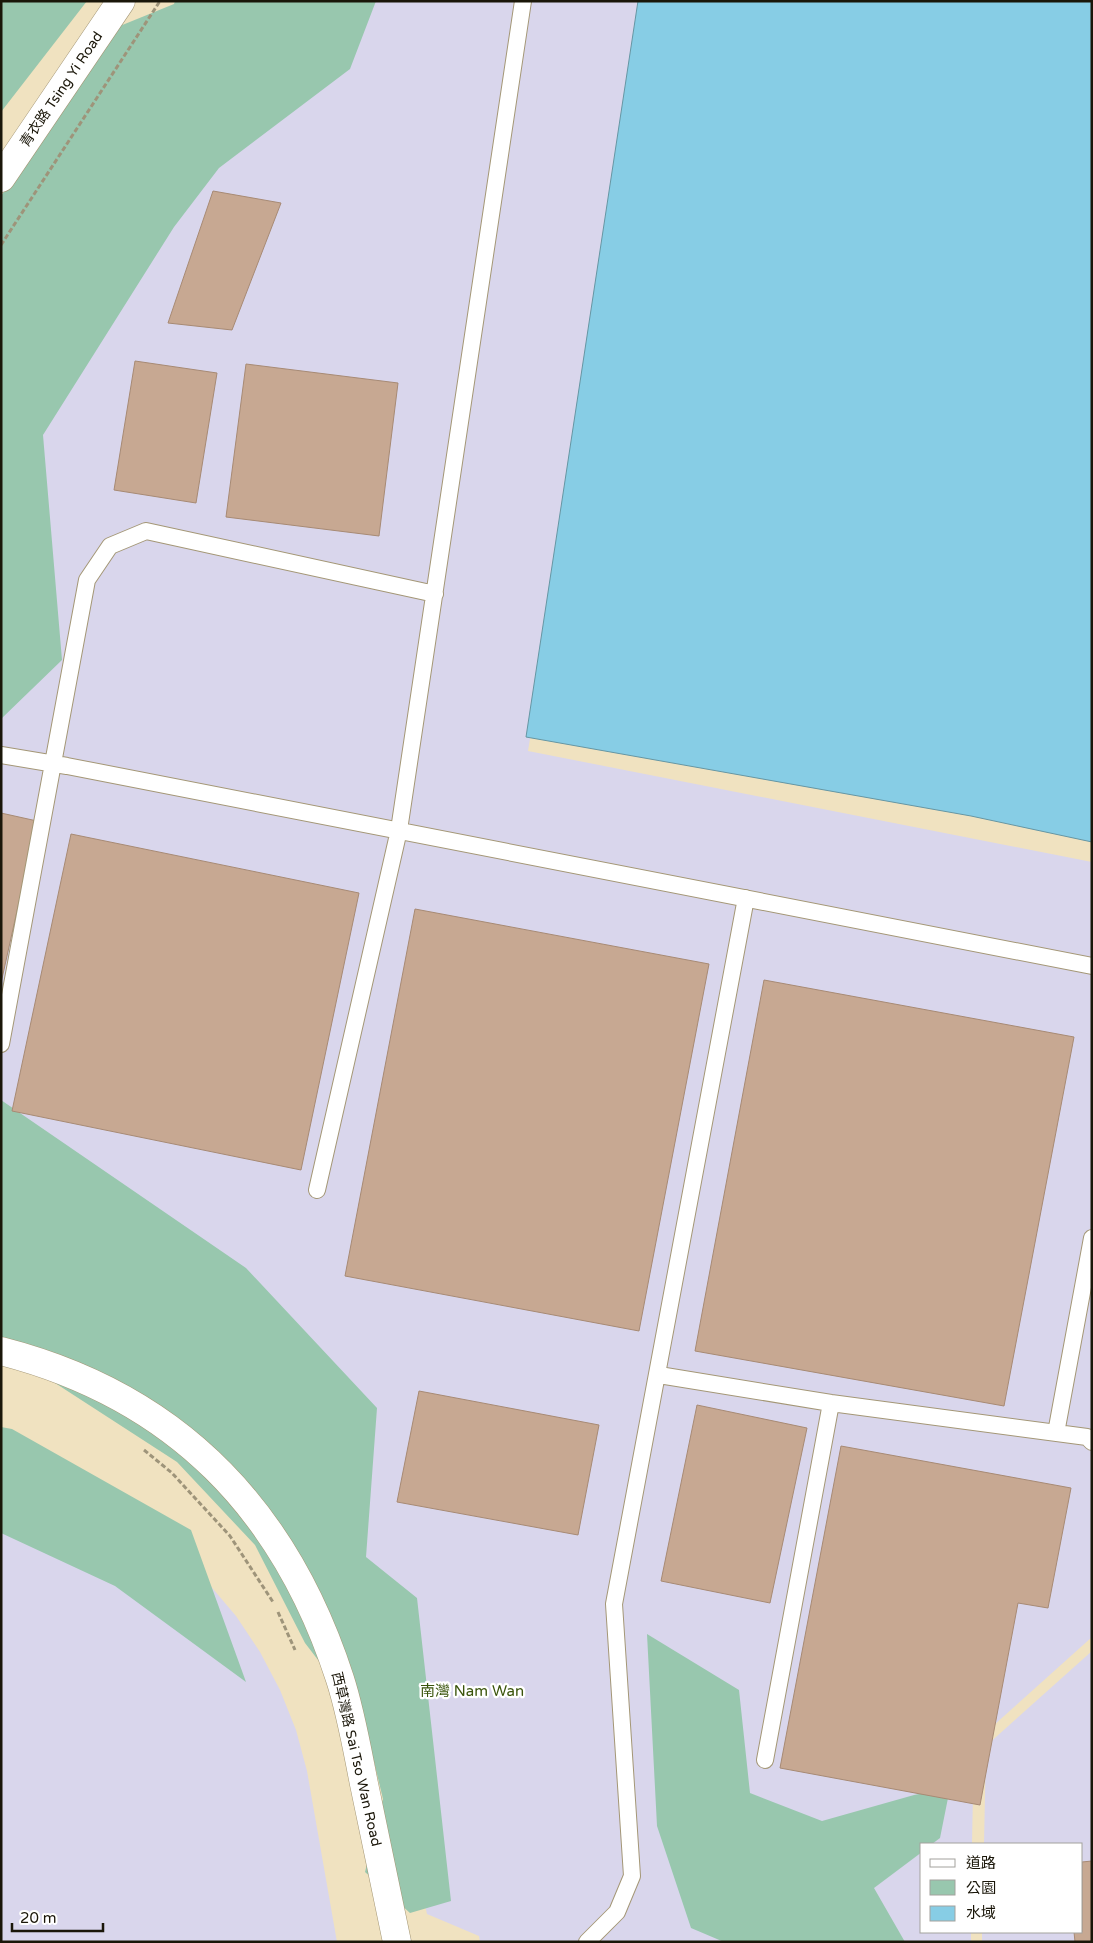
<svg xmlns="http://www.w3.org/2000/svg" width="1093" height="1943" font-family="'Varela Round','Noto Sans TC',sans-serif">
<rect width="100%" height="100%" fill="#f0e2c0"/>
<path fill="#d9d6ec" d="M 210,1 L 651,1 L 528,751 L 1092,862 L 1092,1637 L 974,1743 L 972,1844 L 922,1844 L 922,1932 L 971,1932 L 971,1942 L 480,1942 L 479,1936 L 427,1914 L 398,1783 L 298,1519 L 1,1342 L 1,297 Z
M 1,1468 L 208,1583 L 236,1616 L 260,1652 L 280,1690 L 296,1730 L 307,1771 L 337,1942 L 1,1942 Z
M 1092,1651 L 1092,1942 L 982,1942 L 982,1932 L 1082,1932 L 1082,1844 L 984,1844 L 986,1746 Z"/>
<path fill="#98c7ae" d="M 1,1 L 87,1 L 1,112 Z
M 175,1 L 376,1 L 350,69 L 219,168 L 174,227 L 43,435 L 62,660 L 1,719 L 1,196 L 110,30 L 174,4 Z
M 1,1100 L 246,1268 L 377,1408 L 366,1557 L 417,1598 L 451,1901 L 410,1913 L 365,1872 L 383,1799 L 364,1720 L 305,1643 L 255,1545 L 177,1462 L 1,1348 Z
M 1,1427 L 12,1429 L 191,1530 L 246,1682 L 115,1586 L 1,1533 Z
M 647,1634 L 739,1690 L 750,1793 L 822,1821 L 914,1795 L 950,1788 L 940,1838 L 932,1844 L 922,1844 L 922,1852 L 874,1888 L 905,1942 L 724,1942 L 691,1928 L 657,1826 Z"/>
<path fill="#87cde5" stroke="#6696a3" d="M 638,1 L 1092,1 L 1092,842 L 971,816 L 526,737 Z"/>
<path fill="#c7a892" stroke="#a78a74" d="M 213,191 L 281,203 L 232,330 L 168,323 Z
M 135,361 L 217,373 L 196,503 L 114,490 Z
M 246,364 L 398,383 L 379,536 L 226,517 Z
M 1,813 L 37,821 L 1,983 Z
M 71,834 L 359,893 L 301,1170 L 12,1111 Z
M 415,909 L 709,964 L 639,1331 L 345,1276 Z
M 764,980 L 1074,1037 L 1004,1406 L 695,1351 Z
M 419,1391 L 599,1425 L 578,1535 L 397,1502 Z
M 697,1405 L 807,1428 L 770,1603 L 661,1581 Z
M 841,1446 L 1071,1488 L 1048,1608 L 1018,1603 L 980,1805 L 780,1768 Z
M 1092,1861 L 1092,1942 L 1075,1942 L 1074,1932 L 1082,1932 L 1082,1862 Z"/>
<g fill="none" stroke-linecap="round" stroke-linejoin="round">
<g stroke="#a49776" stroke-width="18">
<path id="service" d="M 1,755 L 67,766 L 1092,966
M 1,1044 L 87,580 L 110,546 L 146,531 L 435,594
M 317,1190 L 399,830 L 523,1
M 659,1375 L 831,1403 L 1087,1437 L 1092,1442
M 1056,1433 L 1092,1238
M 765,1760 L 831,1403
M 587,1942 L 617,1912 L 632,1876 L 614,1604 L 746,898"/>
</g>
<g stroke="#a49776" stroke-width="29">
<path id="minor" d="M 1,1351 C 176,1396 285,1509 340,1679 C 351,1713 357,1749 364,1784 C 375,1837 386,1889 397,1942"/>
</g>
<g stroke="#a49776" stroke-width="29">
<path id="secondary" d="M 1,178 L 121,1"/>
</g>
<path stroke="#9e947a" stroke-width="3" stroke-dasharray="5 2.5" stroke-linecap="butt" d="M 1,245 L 160,1
M 144,1450 L 172,1473 L 230,1536 L 273,1602
M 278,1612 L 295,1650"/>
<use href="#service" stroke="#fff" stroke-width="16"/>
<use href="#minor" stroke="#fff" stroke-width="28"/>
<use href="#secondary" stroke="#fff" stroke-width="28"/>
</g>
<g text-anchor="middle" stroke-width="4.5" stroke-linejoin="round" paint-order="stroke">
<g font-size="14" fill="#1a1609" stroke="#fff">
<text transform="translate(61 89) rotate(-56)" y="5">青衣路 Tsing Yi Road</text>
<text transform="translate(357 1759) rotate(77)" y="5">西草灣路 Sai Tso Wan Road</text>
</g>
<g font-size="15" fill="#3a540b" stroke="#fff">
<text x="472" y="1696">南灣 Nam Wan</text>
</g>
</g>
<rect width="1093" height="1943" fill="none" stroke="#1a1609" stroke-width="5"/>
<rect x="920" y="1843" width="162" height="90" fill="#ffffff" stroke="#a3a29d"/>
<rect x="930" y="1859" width="25" height="8" fill="#ffffff" stroke="#a3a29d"/>
<text x="966" y="1868" font-size="15" fill="#1a1609">道路</text>
<rect x="930" y="1880" width="25" height="15" fill="#98c7ae" stroke="#a3a29d"/>
<text x="966" y="1893" font-size="15" fill="#1a1609">公園</text>
<rect x="930" y="1906" width="25" height="15" fill="#87cde5" stroke="#a3a29d"/>
<text x="966" y="1918" font-size="15" fill="#1a1609">水域</text>
<path d="M12 1923v8h91v-8" fill="none" stroke="#1a1609" stroke-width="2.5"/>
<text x="20" y="1923" font-size="15" fill="#1a1609" stroke="#ffffff" stroke-width="4" paint-order="stroke">20 m</text>
</svg>
